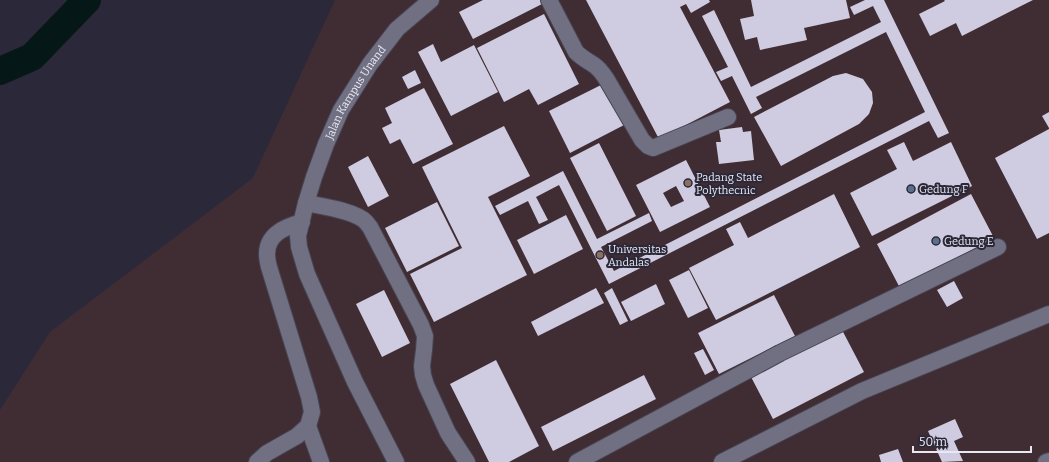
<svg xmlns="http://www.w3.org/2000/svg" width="1049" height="462" font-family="Bitter,serif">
<rect width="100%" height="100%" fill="#2b2939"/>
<path fill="#402d33" d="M 335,0 L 1049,0 L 1049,462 L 0,462 L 0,410 L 50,332 L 253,178 Z"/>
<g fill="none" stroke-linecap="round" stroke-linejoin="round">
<path stroke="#061717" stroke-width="28" d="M 0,71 L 32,57 L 87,0"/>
</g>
<path fill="#cfcce1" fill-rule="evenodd" d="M 483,0 L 540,0 L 542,4 L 473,39 L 459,12 Z
M 586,0 L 709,0 L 710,2 L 691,13 L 686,4 L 680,7 L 730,102 L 659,139 Z
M 751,0 L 846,0 L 850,18 L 804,28 L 807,40 L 760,50 L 757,37 L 745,40 L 740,19 L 754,16 Z
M 865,0 L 884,0 L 949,133 L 938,138 L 929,121 L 609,284 L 559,185 L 536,197 L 548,220 L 539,224 L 528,201 L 500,215 L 495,206 L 563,171 L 597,239 L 649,213 L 652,221 L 601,247 L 614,271 L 925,112 L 886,32 L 756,97 L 762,108 L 751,114 L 732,76 L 721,81 L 716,72 L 728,67 L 702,16 L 714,10 L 751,87 L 881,22 L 873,6 L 854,15 L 850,7 Z
M 944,0 L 1033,0 L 962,36 L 956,23 L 930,36 L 919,14 L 945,1 Z
M 544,14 L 579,84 L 538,105 L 529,89 L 504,102 L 477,48 Z
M 433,44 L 441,62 L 474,45 L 498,92 L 451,116 L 418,52 Z
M 415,70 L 421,83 L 408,89 L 402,77 Z
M 846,73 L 863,79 L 872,92 L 873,103 L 869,114 L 859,124 L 781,166 L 754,117 L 833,76 Z
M 605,83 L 626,124 L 570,153 L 549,111 Z
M 424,88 L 453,144 L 413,164 L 400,139 L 390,144 L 382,128 L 392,123 L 385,108 Z
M 1049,112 L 1049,128 L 1042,116 Z
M 504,126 L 530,176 L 488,197 L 527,275 L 434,322 L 410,274 L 462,248 L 422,167 Z
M 742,127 L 743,132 L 751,131 L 754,160 L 719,164 L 716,142 L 721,142 L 719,130 Z
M 1049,129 L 1049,233 L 1037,239 L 995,158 Z
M 904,142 L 913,161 L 951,142 L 972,186 L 872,236 L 850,193 L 897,169 L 887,150 Z
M 599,143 L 636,216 L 607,231 L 570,158 Z
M 368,156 L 389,196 L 368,207 L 348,167 Z
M 686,160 L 710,207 L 660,232 L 636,185 ZM 676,186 L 684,201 L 671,207 L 663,193 Z
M 834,194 L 860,247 L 716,320 L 689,268 L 734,245 L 726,229 L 740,222 L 748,238 Z
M 971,194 L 994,238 L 900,288 L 877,244 Z
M 437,202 L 459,246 L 407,272 L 385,228 Z
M 566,215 L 583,249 L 534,274 L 517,240 Z
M 689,270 L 708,308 L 688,318 L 669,280 Z
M 954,281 L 963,298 L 947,307 L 937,290 Z
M 656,284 L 665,304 L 631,321 L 621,302 Z
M 596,288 L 604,303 L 538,336 L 531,322 Z
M 612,288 L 628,321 L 620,325 L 604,293 Z
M 384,290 L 410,343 L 382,357 L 356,304 Z
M 774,295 L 795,336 L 719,374 L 698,333 Z
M 841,328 L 864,372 L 773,419 L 750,375 Z
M 703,349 L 714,370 L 705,375 L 694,353 Z
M 496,360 L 539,446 L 509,462 L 489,462 L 450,384 Z
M 644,375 L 656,399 L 553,451 L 541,427 Z
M 955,419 L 963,437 L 954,441 L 963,461 L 942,462 L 928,431 Z
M 898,449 L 903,462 L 881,462 L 879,455 Z"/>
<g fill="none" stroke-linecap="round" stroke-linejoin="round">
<g stroke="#474552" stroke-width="18">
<g id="minor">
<path d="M 549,0 L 576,52 C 582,58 588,61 594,65 C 600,69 603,74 607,80 L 642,140 L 648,146 L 653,148 L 728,117"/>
<path d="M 306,203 C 321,206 356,211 366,222 C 367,223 368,225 370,227 L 421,325 L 425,336 L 424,350 L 422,366 L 423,375 L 426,385 L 448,433 L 467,462"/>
<path d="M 308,426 L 321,462"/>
<path d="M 257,462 L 267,453 L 297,436 L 308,426 L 312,412 L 309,397 L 269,267 C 268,263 267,258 267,254 C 267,234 285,227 302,222"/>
<path id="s1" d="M 396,462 L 355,382 L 307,274 L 299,247 L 298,236 L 306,203 L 314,177 L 326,144 L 341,110 L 370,64 L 397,29 L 431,0"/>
<path d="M 577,462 L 780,353 L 998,247"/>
<path d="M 722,462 L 862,391 L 1049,314"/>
<path d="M 1046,462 L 1049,461"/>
</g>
</g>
<use href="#minor" stroke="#716f82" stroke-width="16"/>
</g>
<g fill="#8d6e63" stroke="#2b2939" stroke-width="1.5">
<circle cx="688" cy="183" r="4"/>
<circle cx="600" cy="255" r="4"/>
</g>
<g fill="#5c6f8a" stroke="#2b2939" stroke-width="1.5">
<circle cx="911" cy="189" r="4"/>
<circle cx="936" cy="241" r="4"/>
</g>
<g text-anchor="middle" stroke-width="4" stroke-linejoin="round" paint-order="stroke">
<g font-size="11" fill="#e9e8f2" stroke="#2b2939">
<text dy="4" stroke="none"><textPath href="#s1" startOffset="403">Jalan Kampus Unand</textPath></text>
</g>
<g font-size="11" fill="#e9e8f2" stroke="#2b2939" text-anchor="start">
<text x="696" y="181">Padang State<tspan x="696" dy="13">Polythecnic</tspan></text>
<text x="919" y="193">Gedung F</text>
<text x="944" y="245">Gedung E</text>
<text x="608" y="253">Universitas<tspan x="608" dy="13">Andalas</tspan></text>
</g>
</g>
<path d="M913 446v6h118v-6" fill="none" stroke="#e9e8f2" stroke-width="2"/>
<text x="919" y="446" font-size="12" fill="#e9e8f2" stroke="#2b2939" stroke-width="3" paint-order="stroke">50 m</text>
</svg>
